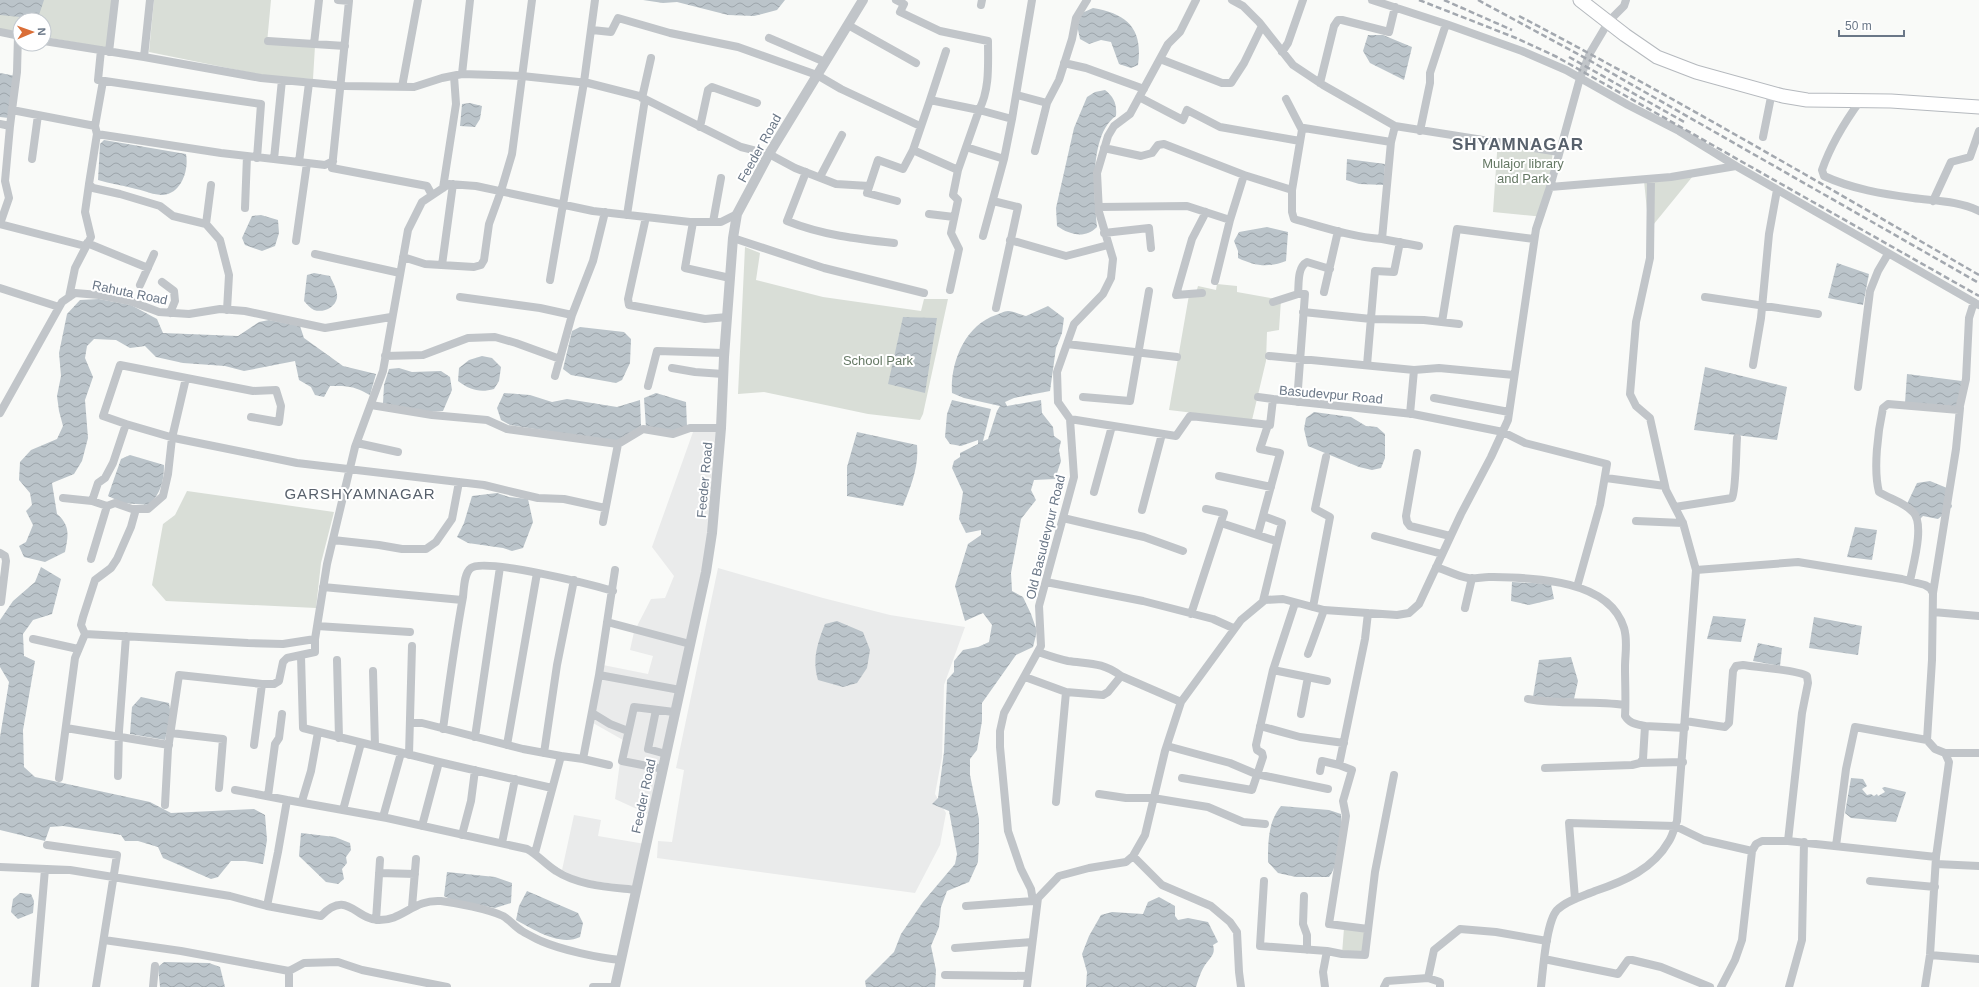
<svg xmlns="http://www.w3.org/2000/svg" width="1979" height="987" font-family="Helvetica,sans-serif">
<defs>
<pattern id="water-waves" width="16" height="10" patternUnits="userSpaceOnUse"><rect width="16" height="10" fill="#bbc4ca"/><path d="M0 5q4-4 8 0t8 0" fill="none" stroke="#9ca4aa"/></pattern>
</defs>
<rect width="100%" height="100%" fill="#f9faf8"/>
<path fill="#eaebeb" d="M 718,429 L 709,535 L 690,634 L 650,815 L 615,799 L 623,740 L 593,723 L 603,665 L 648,674 L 653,656 L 630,650 L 634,632 L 651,599 L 665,598 L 674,576 L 652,547 L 693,432 Z
M 718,568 L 823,598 L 890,615 L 965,627 L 944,685 L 942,757 L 935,794 L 946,813 L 940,845 L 915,893 L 657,858 L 658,841 L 672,842 L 684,770 L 676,768 Z
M 574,815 L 601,820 L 598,836 L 645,844 L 635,887 L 580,879 L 562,870 Z"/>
<path fill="#d9ded7" d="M 0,0 L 113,0 L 107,48 L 44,37 L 44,20 L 20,20 L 20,32 L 0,29 Z
M 154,0 L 271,0 L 267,43 L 315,46 L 313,79 L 272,77 L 149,52 Z
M 1498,138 L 1554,144 L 1544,217 L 1493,212 Z
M 1693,176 L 1649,230 L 1644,181 Z
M 745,247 L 760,253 L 756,280 L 823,297 L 921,311 L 924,299 L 948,299 L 923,414 L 920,420 L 868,414 L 764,392 L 738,394 Z
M 1217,284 L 1237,286 L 1237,292 L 1281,300 L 1279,330 L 1267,332 L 1266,361 L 1252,420 L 1169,410 L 1189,295 L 1196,293 L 1198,286 L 1216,290 Z
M 187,491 L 334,512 L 321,563 L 316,608 L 166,601 L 152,585 L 163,524 L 175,515 Z
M 1344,928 L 1368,929 L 1365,955 L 1342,954 Z"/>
<path fill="url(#water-waves)" d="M 0,0 L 44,0 L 39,15 L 30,18 L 0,15 Z
M 643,0 L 785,0 L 777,10 L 754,16 L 728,15 L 677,2 L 663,3 Z
M 1093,8 C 1128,14 1143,29 1138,65 L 1131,68 L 1119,64 L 1111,42 L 1101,40 L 1089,44 L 1080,39 L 1077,25 L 1082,13 Z
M 1368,35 L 1383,35 L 1412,47 L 1404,80 L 1370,63 L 1363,51 Z
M 0,73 L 16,76 L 9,118 L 0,117 Z
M 1105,90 C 1114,97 1117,104 1116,116 C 1089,134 1094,197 1097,227 C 1085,239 1070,235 1057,226 L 1056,208 L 1074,128 L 1087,97 L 1095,92 Z
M 470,103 L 482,106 L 480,119 L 475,127 L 460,126 L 462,104 Z
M 104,140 L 186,154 C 189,169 182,193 163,195 C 153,195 146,191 136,189 C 123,185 110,184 98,180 L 100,144 Z
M 1347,159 L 1385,164 L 1384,185 L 1359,184 L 1346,180 Z
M 261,215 L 278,220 L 279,233 L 275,246 L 262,251 L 245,245 L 242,238 L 252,216 Z
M 1267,227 L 1288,232 L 1286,261 C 1268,268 1255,266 1238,258 L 1238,251 L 1234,241 L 1239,232 Z
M 1837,263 L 1869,274 L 1863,305 L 1828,298 Z
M 314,273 L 330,276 C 333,283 338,290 337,298 C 335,308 323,313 314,310 C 310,308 307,304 304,301 L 307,275 Z
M 99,299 L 131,305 L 157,319 L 163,333 L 238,336 L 259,322 L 269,320 L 300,326 L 304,338 L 343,366 L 376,374 L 370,395 C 353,386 350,386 330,386 L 324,397 L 315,395 L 311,387 L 299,380 L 295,361 L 244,371 L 225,366 L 183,363 L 156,357 L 145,346 L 130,348 L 116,340 L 94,339 L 87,346 L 85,358 L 93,377 L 85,400 L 88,438 L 82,461 L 74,474 L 52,483 L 57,514 C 71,526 68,536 65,552 L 45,562 L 24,557 L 19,546 L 26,542 L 33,525 L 26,511 L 32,505 L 30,493 L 19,480 L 20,462 L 31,450 L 57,439 L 63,426 L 59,411 L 57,396 L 61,376 L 59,353 L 67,314 L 80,300 Z
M 1048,306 L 1064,318 L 1062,333 L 1056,348 L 1050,391 L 1014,398 L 1005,402 L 1007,406 L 1041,400 L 1042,413 L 1053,427 L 1054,436 L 1061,441 L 1059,450 L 1061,461 L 1055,479 L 1034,480 L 1031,490 L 1036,500 L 1021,519 L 1011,573 L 1012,591 L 1023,597 L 1031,614 L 1037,631 L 1033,647 L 1016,655 L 982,703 L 982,721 L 977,750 L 970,759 L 970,775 L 979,819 L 979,840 L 978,862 L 969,882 L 947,891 L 941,907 L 939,927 L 931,946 L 936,970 L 935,987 L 866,987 L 865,981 L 894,952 L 901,934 L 923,902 L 955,864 L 957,854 L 949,811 L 932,804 L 938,798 L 944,752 L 947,680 L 954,672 L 954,661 L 963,650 L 978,647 L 989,642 L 992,625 L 983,613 L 965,621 L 955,586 L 968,544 L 981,535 L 981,530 L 966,533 L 959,519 L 963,492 L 952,468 L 954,461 L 960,457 L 960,453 L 978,444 L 978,440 L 961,446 L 950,444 L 945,437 L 947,414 L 952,400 L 991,409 L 983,441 L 988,439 L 997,411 L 1000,406 L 964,398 L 952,393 C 950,363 965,325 996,315 C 999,314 1004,311 1008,311 C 1013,311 1021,315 1026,316 Z
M 903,317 L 937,318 L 925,393 L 888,384 Z
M 580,327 L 624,332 L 631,339 L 630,363 L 622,380 L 616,383 L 571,375 L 563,369 L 572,331 Z
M 482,356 L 492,358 L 501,367 L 499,381 L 494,389 C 480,393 470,390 458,381 L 459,368 L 469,360 Z
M 1705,367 L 1787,387 L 1777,440 L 1694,430 Z
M 399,368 L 412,372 L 441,371 L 450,377 L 452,390 L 443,411 L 426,412 L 383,403 L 384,385 L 389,369 Z
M 1907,374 L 1962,381 L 1957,408 L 1905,403 Z
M 504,393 L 530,395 L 552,402 L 567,399 L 617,407 L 640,400 L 641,426 L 616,442 L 510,425 L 501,420 L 497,408 Z
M 656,393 L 686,402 L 687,427 L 671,431 L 646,428 L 644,398 Z
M 1314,412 L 1351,417 L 1366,426 L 1377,427 L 1385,434 L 1385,458 L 1381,468 L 1372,470 L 1359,467 L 1308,446 L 1304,429 L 1306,418 Z
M 857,432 L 917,445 C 919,467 911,486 903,506 L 847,496 L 847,467 Z
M 130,455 L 164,465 C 164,481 161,493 149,505 L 123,503 L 108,496 L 121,459 Z
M 1930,481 L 1947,488 L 1952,507 L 1938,519 L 1923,516 L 1917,522 L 1905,508 L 1917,483 Z
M 497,493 L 509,497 L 528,499 L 533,522 L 523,548 L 512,551 L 503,548 L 468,543 L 457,537 L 464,523 L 472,496 Z
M 1855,527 L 1877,530 L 1872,560 L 1847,557 Z
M 41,567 L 61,579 L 52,614 L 33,620 L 23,634 L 24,656 L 35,661 L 23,730 L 24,767 L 35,777 L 150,802 L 171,813 L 254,809 L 265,815 L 267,840 L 263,864 L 245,861 L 231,861 L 218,877 L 211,879 L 163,858 L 158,847 L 138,841 L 125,841 L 121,835 L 63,826 L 50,827 L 45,841 L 0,830 L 0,737 L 9,682 L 0,667 L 0,620 L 13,601 L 35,582 Z
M 1512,582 L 1551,584 L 1554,599 L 1529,605 L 1511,601 Z
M 1713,616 L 1746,619 L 1741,642 L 1707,639 Z
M 1814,617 L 1862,626 L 1858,655 L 1809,648 Z
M 837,621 L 863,632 L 870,650 L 867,668 L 857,683 L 843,687 L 818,680 C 812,660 817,644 825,624 Z
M 1758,643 L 1782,648 L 1780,666 L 1753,661 Z
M 1571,657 L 1578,681 L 1574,699 L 1533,697 L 1539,660 Z
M 141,697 L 169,703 L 171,716 L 165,740 L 130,734 L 132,707 Z
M 1851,778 L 1863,779 L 1867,786 L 1862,789 L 1867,795 L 1871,794 L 1874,796 L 1877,794 L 1878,796 L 1885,792 L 1882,788 L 1885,787 L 1906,792 L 1896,822 L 1851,818 L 1845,813 Z
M 1281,806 L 1329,810 L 1341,814 C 1343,830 1339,865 1329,877 L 1296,877 L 1278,873 L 1268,862 C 1268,842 1268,822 1281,806 Z
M 301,833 L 335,837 L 350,843 L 351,850 L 346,857 L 347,863 L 342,869 L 344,879 L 338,884 L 326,882 L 299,856 Z
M 447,872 L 495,877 L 512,883 L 511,903 L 495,908 L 452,900 L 444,896 Z
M 527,891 L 578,913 L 583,923 L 580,937 C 560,947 533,929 516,920 L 519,906 Z
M 20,893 L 31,894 L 34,901 L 33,913 L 18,919 L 11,912 L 13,899 Z
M 1159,897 L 1175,906 L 1175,916 L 1178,920 L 1188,918 L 1208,922 L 1218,942 L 1213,945 C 1216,954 1210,958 1205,965 C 1201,971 1198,980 1196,987 L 1086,987 L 1087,972 L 1082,954 L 1089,936 L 1101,915 L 1112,912 L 1143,914 L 1148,902 Z
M 164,962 L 209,963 L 220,967 L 225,987 L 160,987 L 158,967 Z"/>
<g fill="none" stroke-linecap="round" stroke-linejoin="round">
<g stroke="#b5b9be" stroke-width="15">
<path id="primary" d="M 1580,0 L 1625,35 L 1657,57 L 1696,72 L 1783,96 L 1807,100 L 1891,101 L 1979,107"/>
</g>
<path stroke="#c1c5c9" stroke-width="8" d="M 338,0 L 349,1 L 332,168 L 427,186 L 432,195
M 896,0 L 904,4 L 900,12 L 940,31 L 988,41 C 988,64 990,89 979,110 L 930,100 L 913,150 L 903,169 L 878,160 L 867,193 L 897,201
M 1232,0 L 1243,6 L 1259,22 L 1293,65 L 1323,85 L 1395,126 L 1559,152
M 1372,0 L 1446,24
M 981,5 L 982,0
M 848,25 L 916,63
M 592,30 L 611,32 L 618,18 L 670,33 L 738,47 L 817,75 L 841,89 L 920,126
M 0,32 L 20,36
M 769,38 L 825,62
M 44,41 L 144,57 L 261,78 L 345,86 L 414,87 L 442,78 L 462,74 L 522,76 L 588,83 L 639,96 L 741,147 L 769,154 L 795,168 L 836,184 L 869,186
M 268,41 L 345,46
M 314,44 L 319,0
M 101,50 L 98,80 L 261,104 L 257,158
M 109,52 L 115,0
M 1282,52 L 1288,43 L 1303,0
M 144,57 L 150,0
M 1160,59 L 1222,83 L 1231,83 L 1244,63 L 1262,26
M 1064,63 L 1086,68 L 1144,89
M 462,74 L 470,0
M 1320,83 L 1334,26 L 1338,20 L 1342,20 L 1389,32 L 1395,7
M 402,87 L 418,0
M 1017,95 L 1047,103
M 1139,97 L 1183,120 L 1187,110 L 1220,127 L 1300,141
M 642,98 L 651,58
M 1286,99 L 1302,130
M 930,100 L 946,51
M 1860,101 C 1844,123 1831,144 1822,170 L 1824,176 C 1852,189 1883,194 1913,198 C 1935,201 1959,201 1979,211
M 12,110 L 17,72 L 18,35
M 0,124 L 10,126 L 12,110 L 95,126 L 97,134 L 89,184 L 93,188 L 120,194 L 160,206 L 173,216 L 206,224 L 220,240 L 229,275 L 227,310
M 10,126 L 5,181 L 9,198 L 0,224 L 85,246
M 95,126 L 103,81
M 700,127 L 708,90 L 712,87 L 757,103
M 1420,131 L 1430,83 L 1430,73 L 1446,24 L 1522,51 L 1566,70 L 1628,105 L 1679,131 L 1736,166
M 97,134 L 221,153 L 325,165 L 333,161
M 1763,137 L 1772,92
M 966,147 L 1004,159 L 983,236
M 1104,148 L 1141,156 L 1152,153 L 1158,145 L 1164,144 L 1244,175
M 913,150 L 958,170
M 1035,151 L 1047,103 L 1059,80 L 1072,39 L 1076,18 L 1087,0
M 32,159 L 38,115
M 274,159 L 282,80
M 1004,159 L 1012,119
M 299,162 L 309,83
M 806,172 L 787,221 C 822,235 857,239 894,243
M 820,177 L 842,135
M 1550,187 L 1671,177 L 1736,166 L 1979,305
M 443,188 L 456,104 L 454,76
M 1292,190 L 1292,212 L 1294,219 C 1323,227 1352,237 1382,239 L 1391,142 L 1395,126
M 993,201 L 1018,207 L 996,308
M 1933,201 L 1951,162 L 1970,157 L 1979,131
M 1099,207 L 1187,206 L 1230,220 L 1244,175 L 1292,190 L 1302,130 L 1304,128 L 1391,142
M 245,208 L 247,156
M 929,214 L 954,217
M 627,215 L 645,99
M 646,217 L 628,299 L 629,305 L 705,319 L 727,317
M 693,222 L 685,268 L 730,278
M 713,222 L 721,178
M 206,224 L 211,185
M 1104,233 L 1149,228 L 1151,248
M 733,238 L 824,268 L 924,293
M 1382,239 L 1419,246
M 1010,240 L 1066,256 L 1108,245
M 296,241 L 307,163
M 87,243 L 148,268
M 315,254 L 400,273
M 403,257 L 425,264 L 474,267 L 481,265 L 484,260 L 489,224 L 501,191 L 512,154 L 532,0
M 442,265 L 453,184
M 550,280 L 584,82 L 595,0
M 1215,281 L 1230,220
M 162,282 L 174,291 L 175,301 L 170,313
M 140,285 L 154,254
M 0,288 L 59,307
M 950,290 L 959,249 L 951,233 L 958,200 L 953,195 L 958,170 L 979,110 L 1012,119 L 1032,0
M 1324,292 L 1338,231
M 1202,293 L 1176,295 L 1192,239 L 1206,212
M 1298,294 C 1299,285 1297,267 1307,262 L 1330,269
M 69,297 L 75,268 L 91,237 L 85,212 L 89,184
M 460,297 L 540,308 L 572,315
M 1705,297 L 1818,314
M 1273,302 L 1298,294 L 1305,294 L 1297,402
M 1303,312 L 1371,319 L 1424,320 L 1459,324
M 1442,322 L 1457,229 L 1534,239
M 1067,344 L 1177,357
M 385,356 L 423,355 L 468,338 L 495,337 L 516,343 L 560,359
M 1269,356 L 1414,370 L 1410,414
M 1367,365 L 1375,271 L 1394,272 L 1400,242
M 1753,365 L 1761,318 L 1769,234 L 1777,190
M 672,368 L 695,372 L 723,374
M 1414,370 L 1439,368 L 1514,375
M 555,376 L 572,315 L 593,261 L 605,212
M 648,386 L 657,351 L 724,353
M 1858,387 L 1870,291 L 1878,271 L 1888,254
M 1083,397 L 1130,401 L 1149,291
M 1258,397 L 1273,399
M 1434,398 L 1509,412
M 371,405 L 432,415 L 487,420 L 507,429 L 618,444
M 0,413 L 62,302 L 75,293 L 99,295 L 130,301 L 159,312 L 189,314 L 220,309 L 245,311 L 325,328 L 391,317
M 1070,419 L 1176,436 L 1190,416 L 1270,425 L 1273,399 L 1413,414 L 1503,432 L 1525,443 L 1607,464 L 1600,505 L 1577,587
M 126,424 L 103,416 L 120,365 L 253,391 L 276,390 L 281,406 L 279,422 L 251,417
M 357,443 L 398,452
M 1417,453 L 1406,516 L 1407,522 L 1410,526 L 1450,536
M 1219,476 L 1271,487
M 1606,478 L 1665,486
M 1094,492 L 1112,426
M 63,498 L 92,501
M 107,506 L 92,501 L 98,483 L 105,478 L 113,463 L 126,424 L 174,438 L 297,463 L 484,485 L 538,498 L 564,499 L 605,508
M 1675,507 L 1732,498 C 1736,491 1736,450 1737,438
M 1142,510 L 1162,434
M 1263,516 L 1282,523 L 1263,601
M 1063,518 L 1144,537 L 1183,551
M 1636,521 L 1683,523
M 603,522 L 618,444 L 643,429 L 673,434 L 690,428 L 721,428
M 1221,523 L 1276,541
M 1258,534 L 1280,453 L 1260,449 L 1268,425
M 1375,536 L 1442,554
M 333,540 L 379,545 L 402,549 L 426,549 L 436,542 L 452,519 L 459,482
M 0,553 L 5,556 L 6,561 L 1,602
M 91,559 L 107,506 L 115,503 L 132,509 L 148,509 L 163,496 L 168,474 L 172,438 L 186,378
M 1436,567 C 1446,570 1457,576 1468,578 C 1474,579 1482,577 1489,577 C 1532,578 1609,578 1624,628 C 1628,641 1625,654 1625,667 C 1625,684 1626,700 1625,716 C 1630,724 1636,724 1645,726 L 1643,759 L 1640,763 L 1632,765 L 1545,768
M 1696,570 L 1798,562 L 1902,579 L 1925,585 L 1930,588 L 1933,593 L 1932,660 L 1927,740 L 1935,749 L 1945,753 L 1949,762 L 1936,857 L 1930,955 L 1925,987
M 1910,581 C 1913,565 1925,524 1913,512 C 1904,502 1890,499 1879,492 C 1873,469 1878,431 1883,408 L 1888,404 L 1959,410 L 1966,379 L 1969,318 L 1974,302
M 1046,582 L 1143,601 L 1213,619 L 1233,628
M 323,587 L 462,600
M 1933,593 L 1956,449 L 1960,408
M 1313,607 L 1330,517 L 1315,509 L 1326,457
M 1465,608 L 1472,578
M 1933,612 L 1979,616
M 1191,614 L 1224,513 L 1206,509
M 607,622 L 690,644
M 317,626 L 410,632
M 85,634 L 248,643 L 283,644 L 315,639 L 315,652 L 287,658 L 283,662 L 279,681 L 274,684 L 262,684 L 179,675 L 168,749 L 165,805
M 85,634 L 81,625 L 83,617 L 95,580 L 111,568 L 117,559 L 131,527 L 136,509
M 33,639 L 78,649
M 315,639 L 327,564 L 355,447 L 383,371 L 408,230 L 422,202 L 449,184 L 476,186 L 593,211 L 690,222 L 721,222 L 737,214
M 1038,652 C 1047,655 1058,659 1068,661 C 1089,664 1103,662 1121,676
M 1308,654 L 1324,610
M 301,656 L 303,728 L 439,762 L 552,788
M 337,660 L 339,738
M 1273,670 L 1327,681
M 373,671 L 375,746
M 599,675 L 680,690
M 1025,677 L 1066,692 L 1103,695 L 1108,692 L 1121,676 L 1181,702
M 1528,699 C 1560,705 1593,700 1625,705
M 656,710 L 648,749 L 666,754
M 592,713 L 610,724 L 628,731
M 1301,714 L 1308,677
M 1685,721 L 1725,727 L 1729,723 L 1733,671 L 1736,666 L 1743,665 C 1756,667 1798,670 1807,676 L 1808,683 L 1802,713 L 1788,841
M 411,723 L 422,723 L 523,749 L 561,756
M 1260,726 L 1300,737 L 1344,743
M 1645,726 L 1685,728
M 66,728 L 169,745
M 443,729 C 449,685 455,640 463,597 C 464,588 464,573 471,568 C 483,557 593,585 613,591
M 171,733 L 223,739 L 219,788
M 475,737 L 500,567
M 254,745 L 262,684
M 507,745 L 537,573
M 1167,746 L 1230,763 L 1256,774 L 1328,789
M 544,753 L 557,665 L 574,580
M 1945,753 L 1979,753
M 409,755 L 412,646
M 583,759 L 599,675 L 615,570
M 1640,763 L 1683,762
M 1339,765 L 1365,639 L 1368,613
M 663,769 L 622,761 L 634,707 L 674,712
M 1320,771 L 1322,761 L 1339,765 L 1352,770 L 1343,801 L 1346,816 L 1329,924 L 1368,929
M 118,776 L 119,731 L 126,636
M 59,778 L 75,658 L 85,634
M 1182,778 L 1252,790 L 1263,757 L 1262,753 L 1257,750 L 1256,745 L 1273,670 L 1295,603
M 235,790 L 287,800 L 278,852 L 267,906
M 1099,794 L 1126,798 L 1153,798 L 1208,807 L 1243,822 L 1265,824
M 268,796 L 275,744 L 279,738 L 282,714
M 287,800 L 387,818 L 527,849 C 538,855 546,865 556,871 C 579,886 610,887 636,890
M 302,801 L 311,771 L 318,732
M 1056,802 L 1066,692
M 343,810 L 361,743
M 383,817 L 401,753
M 422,826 L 439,762
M 462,835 L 471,801 L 475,770
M 502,843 L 515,779
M 47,845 L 117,855 L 96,987
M 1836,846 L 1846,769 L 1855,727 L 1927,740
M 535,853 L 561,756 L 583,759 L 609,765
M 1133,856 L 1162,885 L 1211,906 L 1230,922 L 1237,932 L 1239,972 L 1241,987
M 1936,864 L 1979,866
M 0,867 L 70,870 L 230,896 L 267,906 L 321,916 C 347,889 355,919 378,920 C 403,921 413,899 441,901 C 457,903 488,909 503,916 C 510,920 515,927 522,931 C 528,935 535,938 541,941 C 562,950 598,958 621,960
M 379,873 L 415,874
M 1264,881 L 1260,946 L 1327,951
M 1870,881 L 1935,887
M 1304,896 L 1303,924 L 1307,935 L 1307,950
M 1575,899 L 1569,823 L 1675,826 L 1704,840 L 1752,851
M 1033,901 L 1031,889 L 1021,869 L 1008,831 L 1000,747 L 1000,731 L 1004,713 L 1041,646 L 1039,606 L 1074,477 L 1070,419 L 1058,402 L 1057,372 L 1074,324 L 1103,294 L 1111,278 L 1113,259 L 1099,212 L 1097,173 L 1108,136 L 1114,126 L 1130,114 L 1168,44 L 1180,32 L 1196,0
M 966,906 L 1033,901 L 1037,899
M 412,907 L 416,859
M 376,920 L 380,860
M 104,940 L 181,951 L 289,971 L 289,987
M 955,948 L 1032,942
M 1930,955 L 1979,959
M 1544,959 L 1618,974 L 1628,960 L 1632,960 L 1661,967 L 1710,987
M 289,971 L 304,963 L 338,962 L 362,970 L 447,987
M 945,975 L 1028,976
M 35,987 L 45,869
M 153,987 L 155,966
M 593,987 L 615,987
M 1027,987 L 1038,898 L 1059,876 L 1089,868 L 1126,862 L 1133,856 L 1145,835 L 1165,751 L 1181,702 L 1241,620 L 1265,600 L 1283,599 L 1324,610 L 1397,615 L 1409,613 L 1419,604 L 1461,514 L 1491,457 L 1508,420 L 1536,229 L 1550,187 L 1580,78 L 1590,53 L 1609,21 L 1624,6 L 1626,0
M 1325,987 L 1323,972 L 1327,951 L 1342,954 L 1365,955 L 1375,872 L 1394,775
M 1384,987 L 1387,981 L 1428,978
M 1440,987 L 1440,982 L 1428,978 L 1434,950 L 1460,929 L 1496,932 L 1547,941
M 1541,987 C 1543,970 1546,922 1557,910 C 1567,900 1583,896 1595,891 C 1625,881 1653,869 1669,841 C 1673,835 1674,828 1677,821 L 1696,570 L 1683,523 L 1666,490 L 1650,418 L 1636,406 L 1630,394 L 1636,322 L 1650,258 L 1651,179
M 1721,987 L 1735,960 L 1742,940 L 1752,851 L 1756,844 L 1762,841 L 1788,841 L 1936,857
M 1789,987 L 1802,940 L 1804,842"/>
<path stroke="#c1c5c9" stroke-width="10" d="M 615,987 L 706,572 L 712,533 L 721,428 L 724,357 L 733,238 L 737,214 L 769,154 L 863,0"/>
<use href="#primary" stroke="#fff" stroke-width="13"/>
<path stroke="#a3a8af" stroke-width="2.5" stroke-dasharray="6 3" stroke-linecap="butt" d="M 1419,0 L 1516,38 L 1557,57 L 1979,296
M 1444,0 L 1512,30
M 1478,0 L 1587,59 L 1979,283
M 1519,16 C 1675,98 1827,187 1979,275
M 1569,57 L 1686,123"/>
</g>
<g text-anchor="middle" stroke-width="4" stroke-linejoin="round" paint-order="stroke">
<g font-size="13" fill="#6a7787" stroke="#fff">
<text transform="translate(759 148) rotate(-61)" y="5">Feeder Road</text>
<text transform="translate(130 292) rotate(12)" y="5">Rahuta Road</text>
<text transform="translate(1331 394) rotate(5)" y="5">Basudevpur Road</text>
<text transform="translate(704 480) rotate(-85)" y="5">Feeder Road</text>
<text transform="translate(1045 537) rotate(-76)" y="5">Old Basudevpur Road</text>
<text transform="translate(643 796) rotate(-78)" y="5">Feeder Road</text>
</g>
<g font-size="13" fill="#667965" stroke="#fff">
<text x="1523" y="168">Mulajor library<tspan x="1523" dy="15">and Park</tspan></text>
<text x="878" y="365">School Park</text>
</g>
<g font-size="15" letter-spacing="1" fill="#58616c" stroke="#fff">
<text x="360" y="499">GARSHYAMNAGAR</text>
</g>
<g font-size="17" font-weight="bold" letter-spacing="1" fill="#58616c" stroke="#fff">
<text x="1518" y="150">SHYAMNAGAR</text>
</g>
</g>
<g transform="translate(32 32) rotate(88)"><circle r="19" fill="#ffffff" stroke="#c3c9cf"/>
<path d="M0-3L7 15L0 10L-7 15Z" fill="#da6e37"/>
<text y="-6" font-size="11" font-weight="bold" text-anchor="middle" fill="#6a7787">N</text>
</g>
<path d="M1839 30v6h65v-6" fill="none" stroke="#6a7787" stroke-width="2"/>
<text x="1845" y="30" font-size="12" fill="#6a7787" stroke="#ffffff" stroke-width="3" paint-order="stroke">50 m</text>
</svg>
